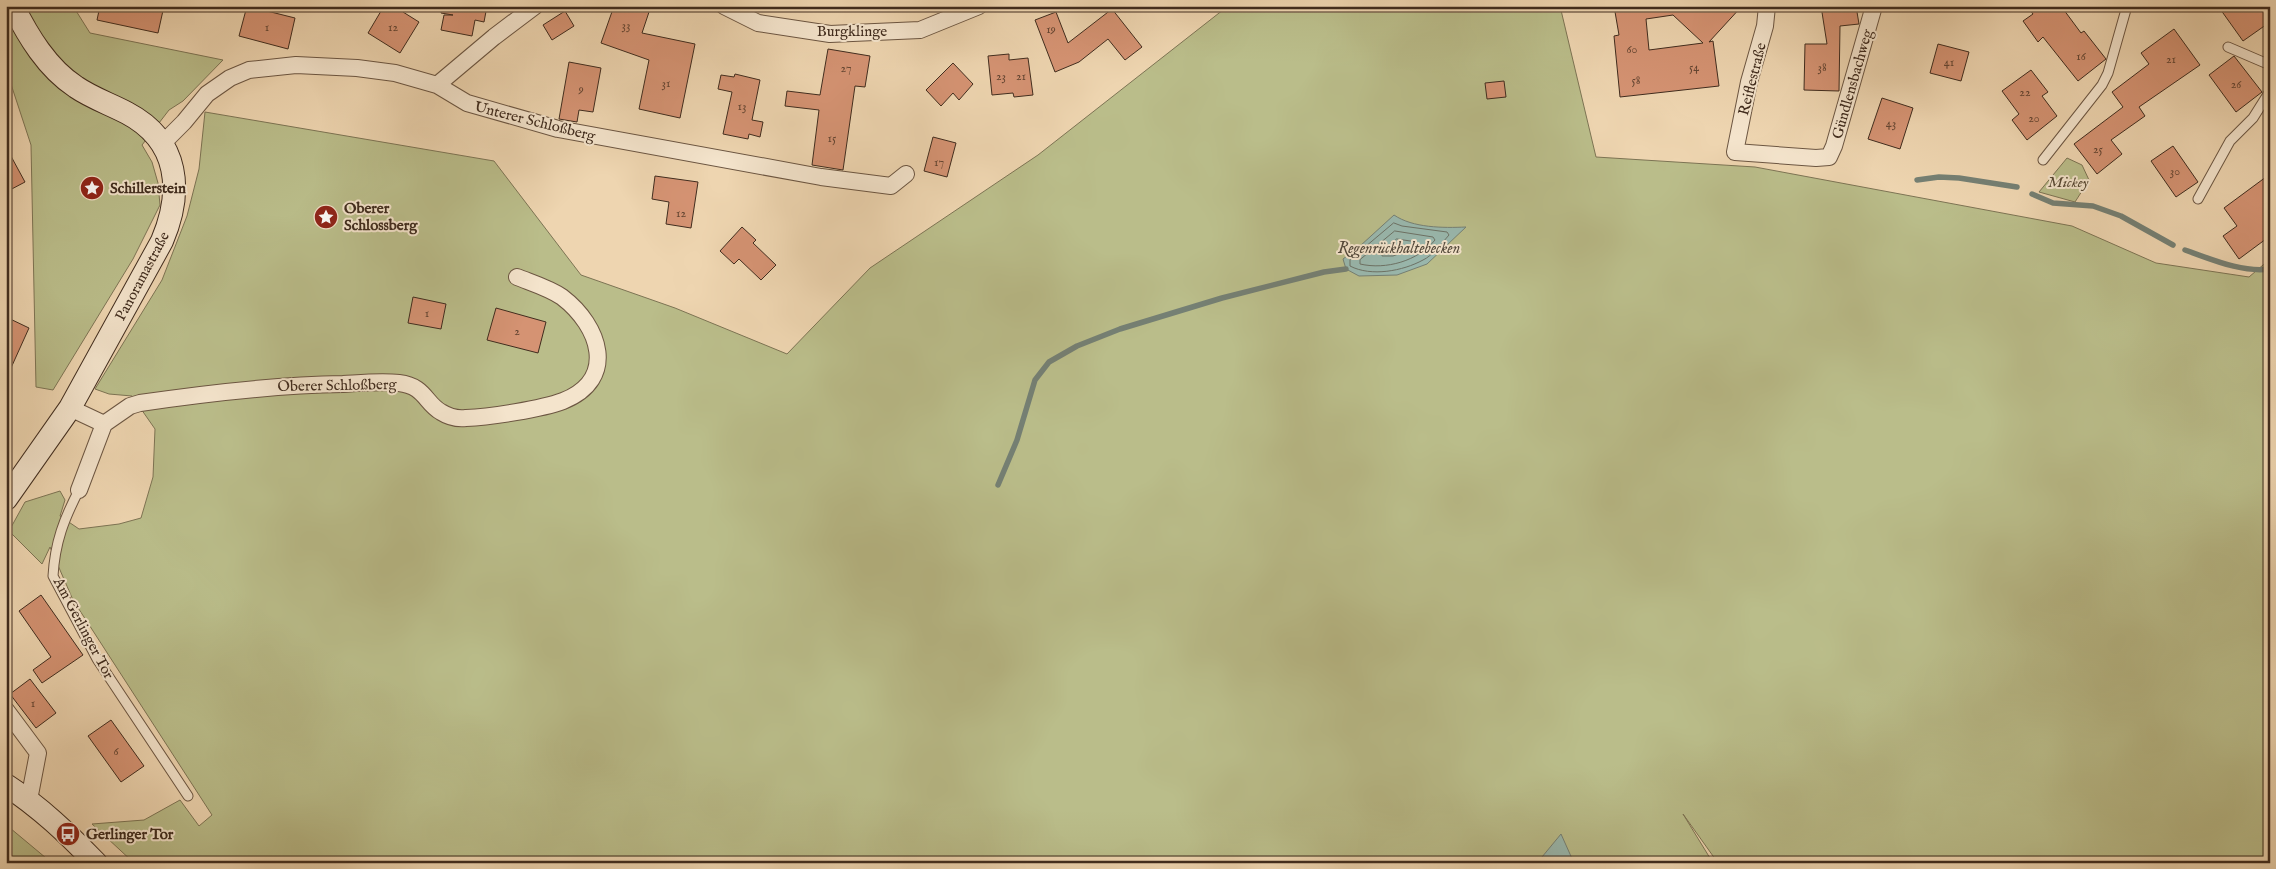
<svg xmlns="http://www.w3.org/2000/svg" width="2276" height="869" font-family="'IM FELL English',serif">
<rect width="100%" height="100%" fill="#eed5b0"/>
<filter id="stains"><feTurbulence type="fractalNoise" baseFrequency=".004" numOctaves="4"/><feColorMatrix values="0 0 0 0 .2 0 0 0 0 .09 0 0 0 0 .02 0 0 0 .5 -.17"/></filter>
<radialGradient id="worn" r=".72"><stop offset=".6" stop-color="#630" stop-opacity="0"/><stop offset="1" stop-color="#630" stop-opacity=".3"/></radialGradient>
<path fill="#babd8a" stroke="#7d7454" d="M 6,6 L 73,6 L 90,33 L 223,60 L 183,101 L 169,110 L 142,145 L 152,162 L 158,183 L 160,205 L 133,259 L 53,390 L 36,387 L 31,145 L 6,69 Z
M 1228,6 L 1560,6 L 1596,157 L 1755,167 L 2072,226 L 2156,263 L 2249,277 L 2270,259 L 2270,863 L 1718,863 L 1683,814 L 1713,863 L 134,863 L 92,824 L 144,820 L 180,800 L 199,826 L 212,815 L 73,600 L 50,547 L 42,564 L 9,531 L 25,502 L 60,491 L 65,500 L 60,516 L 79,529 L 119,524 L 141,518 L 153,477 L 155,429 L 132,396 L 109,394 L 95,389 L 162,280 L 187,216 L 199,169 L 205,112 L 494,161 L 581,275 L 675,308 L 787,354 L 870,268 L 1038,155 Z
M 2067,158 L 2082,165 L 2089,180 L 2075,202 L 2039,192 Z
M 6,827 L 10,828 L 52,863 L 6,863 Z"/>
<path fill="#99b8ae" stroke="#758074" d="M 1394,215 C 1413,228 1443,228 1466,227 L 1427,264 L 1397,275 L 1359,276 L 1346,269 L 1343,259 L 1360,246 Z
M 1561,834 L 1574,863 L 1537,863 Z"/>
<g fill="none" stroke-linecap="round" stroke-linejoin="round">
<path stroke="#6c7266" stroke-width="1" d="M 1394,223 L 1402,226 L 1447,232 L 1449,235 C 1442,243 1432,256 1423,260 C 1403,271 1371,277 1350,266 L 1350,260 Z
M 1395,231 L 1433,237 L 1435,240 C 1418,261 1386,270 1360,264 L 1360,260 Z
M 1397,239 L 1417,242 L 1419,246 L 1393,256 L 1382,256 L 1382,252 Z"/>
<path stroke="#758074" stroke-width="5.5" d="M 1917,180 L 1939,177 L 1959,178 L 2017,187
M 2032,194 L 2053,203 L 2093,206 L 2121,216 L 2173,245
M 2185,250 C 2211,259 2242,273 2270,269
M 998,485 L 1017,440 L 1035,380 L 1049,362 L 1077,346 L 1120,329 L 1222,298 L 1324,272 L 1346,269"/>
</g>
<path fill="#d59373" stroke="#402c1e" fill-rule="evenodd" d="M 100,6 L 164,6 L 158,33 L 97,20 Z
M 247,6 L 295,18 L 288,49 L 239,36 Z
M 384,6 L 407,6 L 403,12 L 419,22 L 400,53 L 368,33 Z
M 442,6 L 487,6 L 484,22 L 475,20 L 472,36 L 441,30 L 444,15 L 453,15 L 441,13 Z
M 614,6 L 651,6 L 642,33 L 695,44 L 680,118 L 639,109 L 649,60 L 601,43 Z
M 1614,6 L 1742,6 L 1709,42 L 1713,41 L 1719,86 L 1620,97 L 1614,36 L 1619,35 ZM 1673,15 L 1703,43 L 1649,50 L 1646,19 Z
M 1821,6 L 1856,6 L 1859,24 L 1840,26 L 1839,91 L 1804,90 L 1805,44 L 1827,44 Z
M 2027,6 L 2061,6 L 2081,33 L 2084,31 L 2106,59 L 2078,81 L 2043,37 L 2038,42 L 2023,21 L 2033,14 Z
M 2218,6 L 2262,6 L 2270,18 L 2270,22 L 2243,41 Z
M 1112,9 L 1142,47 L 1125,60 L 1108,39 L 1079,62 L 1055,72 L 1035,20 L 1056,12 L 1068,43 Z
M 565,11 L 574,26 L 552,40 L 543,25 Z
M 2174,29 L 2200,65 L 2139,107 L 2145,116 L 2111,140 L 2122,154 L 2097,174 L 2074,144 L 2123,107 L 2112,92 L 2149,64 L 2141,53 Z
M 1938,44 L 1969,52 L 1961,81 L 1930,73 Z
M 828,49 L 870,56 L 865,87 L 855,86 L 843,170 L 812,165 L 819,110 L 785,106 L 787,91 L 820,95 Z
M 1009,54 L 1009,60 L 1028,58 L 1033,95 L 1014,97 L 1013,93 L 992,95 L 988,56 Z
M 2234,56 L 2262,92 L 2236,112 L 2209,75 Z
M 569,62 L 601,68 L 593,112 L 579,110 L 577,122 L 559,119 Z
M 953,63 L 973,84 L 959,100 L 953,93 L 941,106 L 926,90 Z
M 2031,70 L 2048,92 L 2042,96 L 2057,116 L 2027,140 L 2012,120 L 2019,114 L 2002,91 Z
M 735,74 L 760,80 L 752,120 L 763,122 L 760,137 L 749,134 L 748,139 L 723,134 L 732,92 L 718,89 L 721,75 L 734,77 Z
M 1504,81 L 1506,97 L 1487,99 L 1485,83 Z
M 1882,98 L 1913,108 L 1900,149 L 1868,139 Z
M 933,137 L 956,143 L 947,177 L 924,171 Z
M 2173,146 L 2198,182 L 2176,197 L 2151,161 Z
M 6,147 L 25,182 L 6,192 Z
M 2270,174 L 2270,236 L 2239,259 L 2223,236 L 2237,226 L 2224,208 Z
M 655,176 L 698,182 L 691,228 L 666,224 L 669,202 L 652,199 Z
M 742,227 L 756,240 L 753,243 L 776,265 L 761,280 L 739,259 L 734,264 L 720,251 Z
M 413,297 L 446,304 L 441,329 L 408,323 Z
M 496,308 L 546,322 L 538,353 L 487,340 Z
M 6,317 L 29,328 L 6,379 Z
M 41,595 L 83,655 L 42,683 L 33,670 L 51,657 L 19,611 Z
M 30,679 L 56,713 L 36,728 L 10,694 Z
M 111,720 L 144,766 L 121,782 L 88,736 Z"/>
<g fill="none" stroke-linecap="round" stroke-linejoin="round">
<g stroke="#6c5642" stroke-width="11">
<path id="lane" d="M 2228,47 L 2270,65
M 2043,160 L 2102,85 L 2108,73 L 2127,6
M 2198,199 L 2230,141 L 2253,118 L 2270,91
M 79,490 C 64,519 55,542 53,576 L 97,659 L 188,796"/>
</g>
<g stroke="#6c5642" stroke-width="18">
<path id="street" d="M 724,6 L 758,23 L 830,34 L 920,30 L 979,6
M 1767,6 L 1765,26 L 1749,82 L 1735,152 L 1816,158 L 1829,157 L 1834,146 L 1874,6
M 437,85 L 494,37 L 535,6
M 162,144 L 184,122 L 207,94 L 230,78 L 249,70 L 296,65 L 357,68 L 395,73 L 437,85 L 467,103 L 558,129 L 821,177 L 891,186 L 906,174
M 70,408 L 104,424 L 79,490
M 104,424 L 130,406 L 140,403 C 208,393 274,385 343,384 C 361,383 381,381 399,383 C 425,386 425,403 441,412 C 449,417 458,419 466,418 C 490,417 542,409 563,401 C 618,379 600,326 562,297 C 549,288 532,283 517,277
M 6,710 L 38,753 L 29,800"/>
</g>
<g stroke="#402c1e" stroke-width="24">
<path id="secondary" d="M 6,499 L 70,408 L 162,241 C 183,192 180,141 127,113 C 110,104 92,98 76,87 C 47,68 28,36 13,6
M 6,785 C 40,807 68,834 96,863"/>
</g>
<use href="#lane" stroke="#f4e4cc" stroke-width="9"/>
<use href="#street" stroke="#f4e4cc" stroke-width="16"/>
<use href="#secondary" stroke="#f4e4cc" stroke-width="22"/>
</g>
<defs>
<g id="sight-disc" transform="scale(1.25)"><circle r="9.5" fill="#8f2418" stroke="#f4e4cc"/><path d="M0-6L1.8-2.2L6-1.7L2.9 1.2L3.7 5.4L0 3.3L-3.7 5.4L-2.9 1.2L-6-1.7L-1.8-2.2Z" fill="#fff"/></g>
<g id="bus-disc" transform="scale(1.25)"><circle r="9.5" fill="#8f2418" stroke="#f4e4cc"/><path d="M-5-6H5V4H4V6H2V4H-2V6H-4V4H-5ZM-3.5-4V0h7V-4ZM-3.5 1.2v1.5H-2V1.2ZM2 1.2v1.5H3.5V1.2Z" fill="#fff"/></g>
</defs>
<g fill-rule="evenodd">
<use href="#sight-disc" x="92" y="188"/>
<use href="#sight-disc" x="326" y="217"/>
<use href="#bus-disc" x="68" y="834"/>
</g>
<g text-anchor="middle" stroke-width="4" stroke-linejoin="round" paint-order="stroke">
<g font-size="12" fill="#654633">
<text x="626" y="29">33</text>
<text x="267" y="31">1</text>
<text x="393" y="31">12</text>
<text x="1051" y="33">19</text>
<text x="1632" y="53">60</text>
<text x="2081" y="60">16</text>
<text x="2171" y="63">21</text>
<text x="1949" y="66">41</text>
<text x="1694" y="71">54</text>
<text x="1822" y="71">38</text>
<text x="846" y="72">27</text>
<text x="1001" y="80">23</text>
<text x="1021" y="80">21</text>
<text x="1636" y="84">58</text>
<text x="666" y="87">31</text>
<text x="2236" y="88">26</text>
<text x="581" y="93">9</text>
<text x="2025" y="96">22</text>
<text x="742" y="110">13</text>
<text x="2034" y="122">20</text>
<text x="1891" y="127">43</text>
<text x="832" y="142">15</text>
<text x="2098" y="153">25</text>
<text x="939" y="166">17</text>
<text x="2175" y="175">30</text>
<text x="681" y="217">12</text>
<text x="427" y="317">1</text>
<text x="517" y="335">2</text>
<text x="33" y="707">1</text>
<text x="116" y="755">6</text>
</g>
<g font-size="15" fill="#402c1e" stroke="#f4e4cc">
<text x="852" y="36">Burgklinge</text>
<text transform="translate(1752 79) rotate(-76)" y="5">Reiflestraße</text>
<text transform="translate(1852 84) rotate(-74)" y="5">Gündlensbachweg</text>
<text transform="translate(535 121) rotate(14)" y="5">Unterer Schloßberg</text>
<text transform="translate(142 276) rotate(-62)" y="5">Panoramastraße</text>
<text transform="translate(337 385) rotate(-1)" y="5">Oberer Schloßberg</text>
<text transform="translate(84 628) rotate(62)" y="5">Am Gerlinger Tor</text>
</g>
<g font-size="15" font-style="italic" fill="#584934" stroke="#f4e4cc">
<text x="2068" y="187">Mickey</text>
</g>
<g font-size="15" font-weight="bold" fill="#402c1e" stroke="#f4e4cc" text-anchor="start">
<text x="110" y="193">Schillerstein</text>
<text x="344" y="213">Oberer<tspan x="344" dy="17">Schlossberg</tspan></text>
<text x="86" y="839">Gerlinger Tor</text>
</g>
<g font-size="16" font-style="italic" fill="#52483b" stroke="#f4e4cc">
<text x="1399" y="253">Regenrückhaltebecken</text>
</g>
</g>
<rect width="2276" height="869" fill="none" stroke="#eed5b0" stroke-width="25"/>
<rect x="8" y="8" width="2261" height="854" fill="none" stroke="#402c1e" stroke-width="2.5"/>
<rect x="12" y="12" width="2251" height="844" fill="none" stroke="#402c1e"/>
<rect width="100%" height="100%" filter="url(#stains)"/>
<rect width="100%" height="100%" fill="url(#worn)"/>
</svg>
